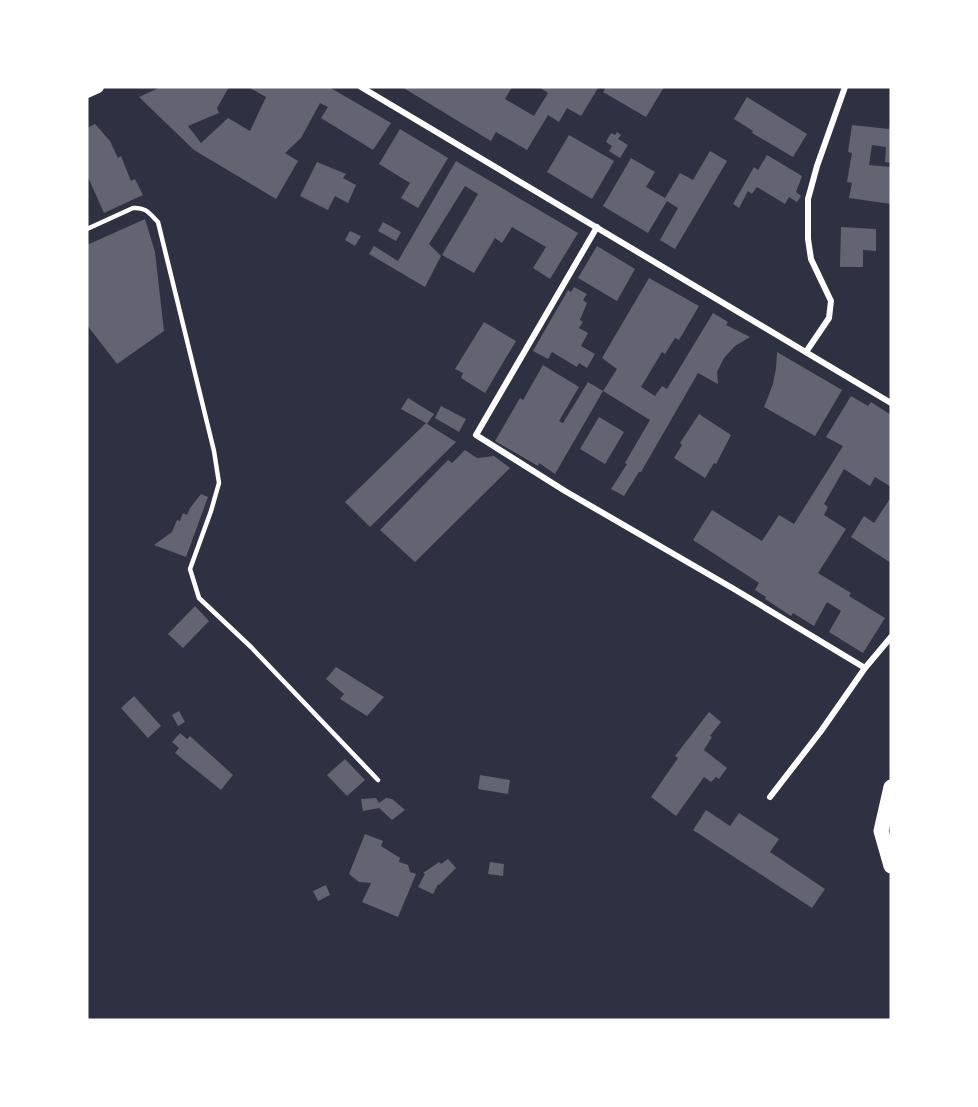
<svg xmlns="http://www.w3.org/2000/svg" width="978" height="1107" font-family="'Noto Sans',sans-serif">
<rect width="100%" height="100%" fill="#2d3142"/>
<path fill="#626471" d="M 161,87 L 229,87 L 217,108 L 219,113 L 188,126 L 201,143 L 228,118 L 250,131 L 266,97 L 248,87 L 329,87 L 391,123 L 373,150 L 321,118 L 328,107 L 320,103 L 301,138 L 285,153 L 298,161 L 276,199 L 194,150 L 139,97 Z
M 402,87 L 512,87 L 505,99 L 534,116 L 548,93 L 539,87 L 596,87 L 598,88 L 581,116 L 567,108 L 559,122 L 548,115 L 527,150 L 496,132 L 491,141 Z
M 606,87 L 664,87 L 646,117 L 603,92 Z
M 747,97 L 807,134 L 793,157 L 752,133 L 753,131 L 734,119 Z
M 95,124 L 110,141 L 118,158 L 121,156 L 131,181 L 135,179 L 143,195 L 104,213 L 87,175 L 87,128 Z
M 890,124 L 891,124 L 891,163 L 885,162 L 886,147 L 872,145 L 869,165 L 891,167 L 891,204 L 849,198 L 852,183 L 847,182 L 852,153 L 848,152 L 852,125 L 889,129 Z
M 400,129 L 448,158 L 418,208 L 401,198 L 410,183 L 379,164 Z
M 617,132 L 621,135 L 618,139 L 628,145 L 620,158 L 609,151 L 612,146 L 606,142 L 611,133 L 615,135 Z
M 569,135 L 614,161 L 592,199 L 547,172 Z
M 710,151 L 727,161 L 675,249 L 660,240 L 678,208 L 667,201 L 648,233 L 603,206 L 631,158 L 655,172 L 646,187 L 665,198 L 680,173 L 693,180 Z
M 767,155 L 802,176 L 796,192 L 801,196 L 797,202 L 789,197 L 785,204 L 757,187 L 752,194 L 748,191 L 739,208 L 733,204 L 754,167 L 758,170 Z
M 456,161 L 578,233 L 550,279 L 533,268 L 546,247 L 512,227 L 502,243 L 495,238 L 474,273 L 442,255 L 478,194 L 465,186 L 429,244 L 441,256 L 425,287 L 369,254 L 374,246 L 398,261 Z
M 317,162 L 346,174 L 343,178 L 356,185 L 348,203 L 335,196 L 328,210 L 300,196 Z
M 145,219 L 155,252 L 164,331 L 117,364 L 87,325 L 87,245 Z
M 383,222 L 401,232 L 396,241 L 378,231 Z
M 841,227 L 876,229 L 876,251 L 863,250 L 863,267 L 840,267 Z
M 350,231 L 361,236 L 355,246 L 345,240 Z
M 597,246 L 635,269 L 617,301 L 578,278 Z
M 649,278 L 699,306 L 679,340 L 675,338 L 665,354 L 662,352 L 641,387 L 655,396 L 662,386 L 667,389 L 713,313 L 728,322 L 726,325 L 750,337 L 735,346 L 724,358 L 717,372 L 718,384 L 698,373 L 641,472 L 639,472 L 624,496 L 611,489 L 627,464 L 625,463 L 650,420 L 603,391 L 617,369 L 602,358 Z
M 574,287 L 587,294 L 583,300 L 587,303 L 580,320 L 583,322 L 579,328 L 588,333 L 581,346 L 595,354 L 587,368 L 579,363 L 577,367 L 552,352 L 548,359 L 533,351 L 568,290 L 571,292 Z
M 484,322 L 516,341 L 485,393 L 461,378 L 463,373 L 455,369 Z
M 777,352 L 842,390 L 815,436 L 764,407 L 773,384 L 776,368 Z
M 543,365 L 579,387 L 559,421 L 563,423 L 588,382 L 603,391 L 555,474 L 539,463 L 538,466 L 495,441 L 520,398 L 523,400 Z
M 851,396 L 868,406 L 871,402 L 891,415 L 891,487 L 875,477 L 870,486 L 844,469 L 824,504 L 828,507 L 824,515 L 846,529 L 818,573 L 851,593 L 849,596 L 885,618 L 863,653 L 829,632 L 841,611 L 827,602 L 814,626 L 793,613 L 791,616 L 765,599 L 766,597 L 755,590 L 759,583 L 693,540 L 712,510 L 762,541 L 779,515 L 794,524 L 843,446 L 826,437 Z
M 408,398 L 434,414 L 427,424 L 456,442 L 370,527 L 345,502 L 426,423 L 401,409 Z
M 441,406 L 466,419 L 459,432 L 435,418 Z
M 699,414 L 731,435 L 716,464 L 714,463 L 705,478 L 674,458 L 682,445 L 680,443 Z
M 599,417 L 624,432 L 605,464 L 580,449 Z
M 465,450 L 477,458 L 494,456 L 510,468 L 415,562 L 380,530 L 448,460 L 452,463 Z
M 201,494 L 208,497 L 186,557 L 154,545 L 172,532 L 177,520 L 180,521 L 183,513 L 187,515 L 190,508 Z
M 891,497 L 891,563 L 851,537 L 864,516 L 874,523 Z
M 195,606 L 209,621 L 183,648 L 168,634 Z
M 336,667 L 384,697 L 367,716 L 340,699 L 344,694 L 326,679 Z
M 134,696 L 161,726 L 148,738 L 121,708 Z
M 179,711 L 185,722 L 178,726 L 172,715 Z
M 709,712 L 721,722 L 710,736 L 712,737 L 704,750 L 727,768 L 719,779 L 716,777 L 711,782 L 704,777 L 676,816 L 651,797 L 678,758 L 675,756 Z
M 180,733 L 187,739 L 190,736 L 233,775 L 221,790 L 175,753 L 179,748 L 172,742 Z
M 345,759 L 365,780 L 347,796 L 327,775 Z
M 480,775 L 510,780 L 508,794 L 478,789 Z
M 376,798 L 379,803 L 386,798 L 392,799 L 405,810 L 392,820 L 379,808 L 363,811 L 361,799 Z
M 706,810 L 730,826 L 739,813 L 779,839 L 770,852 L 825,889 L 812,908 L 693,830 Z
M 365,834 L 383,841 L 381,846 L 400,858 L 399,862 L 408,865 L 410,872 L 416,874 L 398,917 L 362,902 L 371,883 L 359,882 L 349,874 Z
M 448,859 L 456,868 L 439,885 L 438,884 L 433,894 L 418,887 L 425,874 L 423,873 L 439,862 L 441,864 Z
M 490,862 L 504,864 L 503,876 L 488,874 Z
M 326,885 L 330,895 L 318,901 L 313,891 Z"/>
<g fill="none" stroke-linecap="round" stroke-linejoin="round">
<path stroke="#fff" stroke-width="4.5" d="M 87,229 L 133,208 C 146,207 149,213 158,222 L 214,451 L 219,483 L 211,511 L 190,569 L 199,598 L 251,647 L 378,780"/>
<path stroke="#fff" stroke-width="6" d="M 361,87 L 891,403
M 597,227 L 476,435 L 565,491 L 734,589 L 865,668
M 806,352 L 829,318 L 831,301 L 811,259 L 808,239 L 808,199 L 817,166 L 845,87
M 770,797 L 821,731 L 865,668 L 891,637"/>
<path stroke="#fff" stroke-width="12" d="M 87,92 L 98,87"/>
<path stroke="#fff" stroke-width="15" d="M 891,787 L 881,831 L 891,866"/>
</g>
<rect width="978" height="1107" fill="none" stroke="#ffffff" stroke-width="177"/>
</svg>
